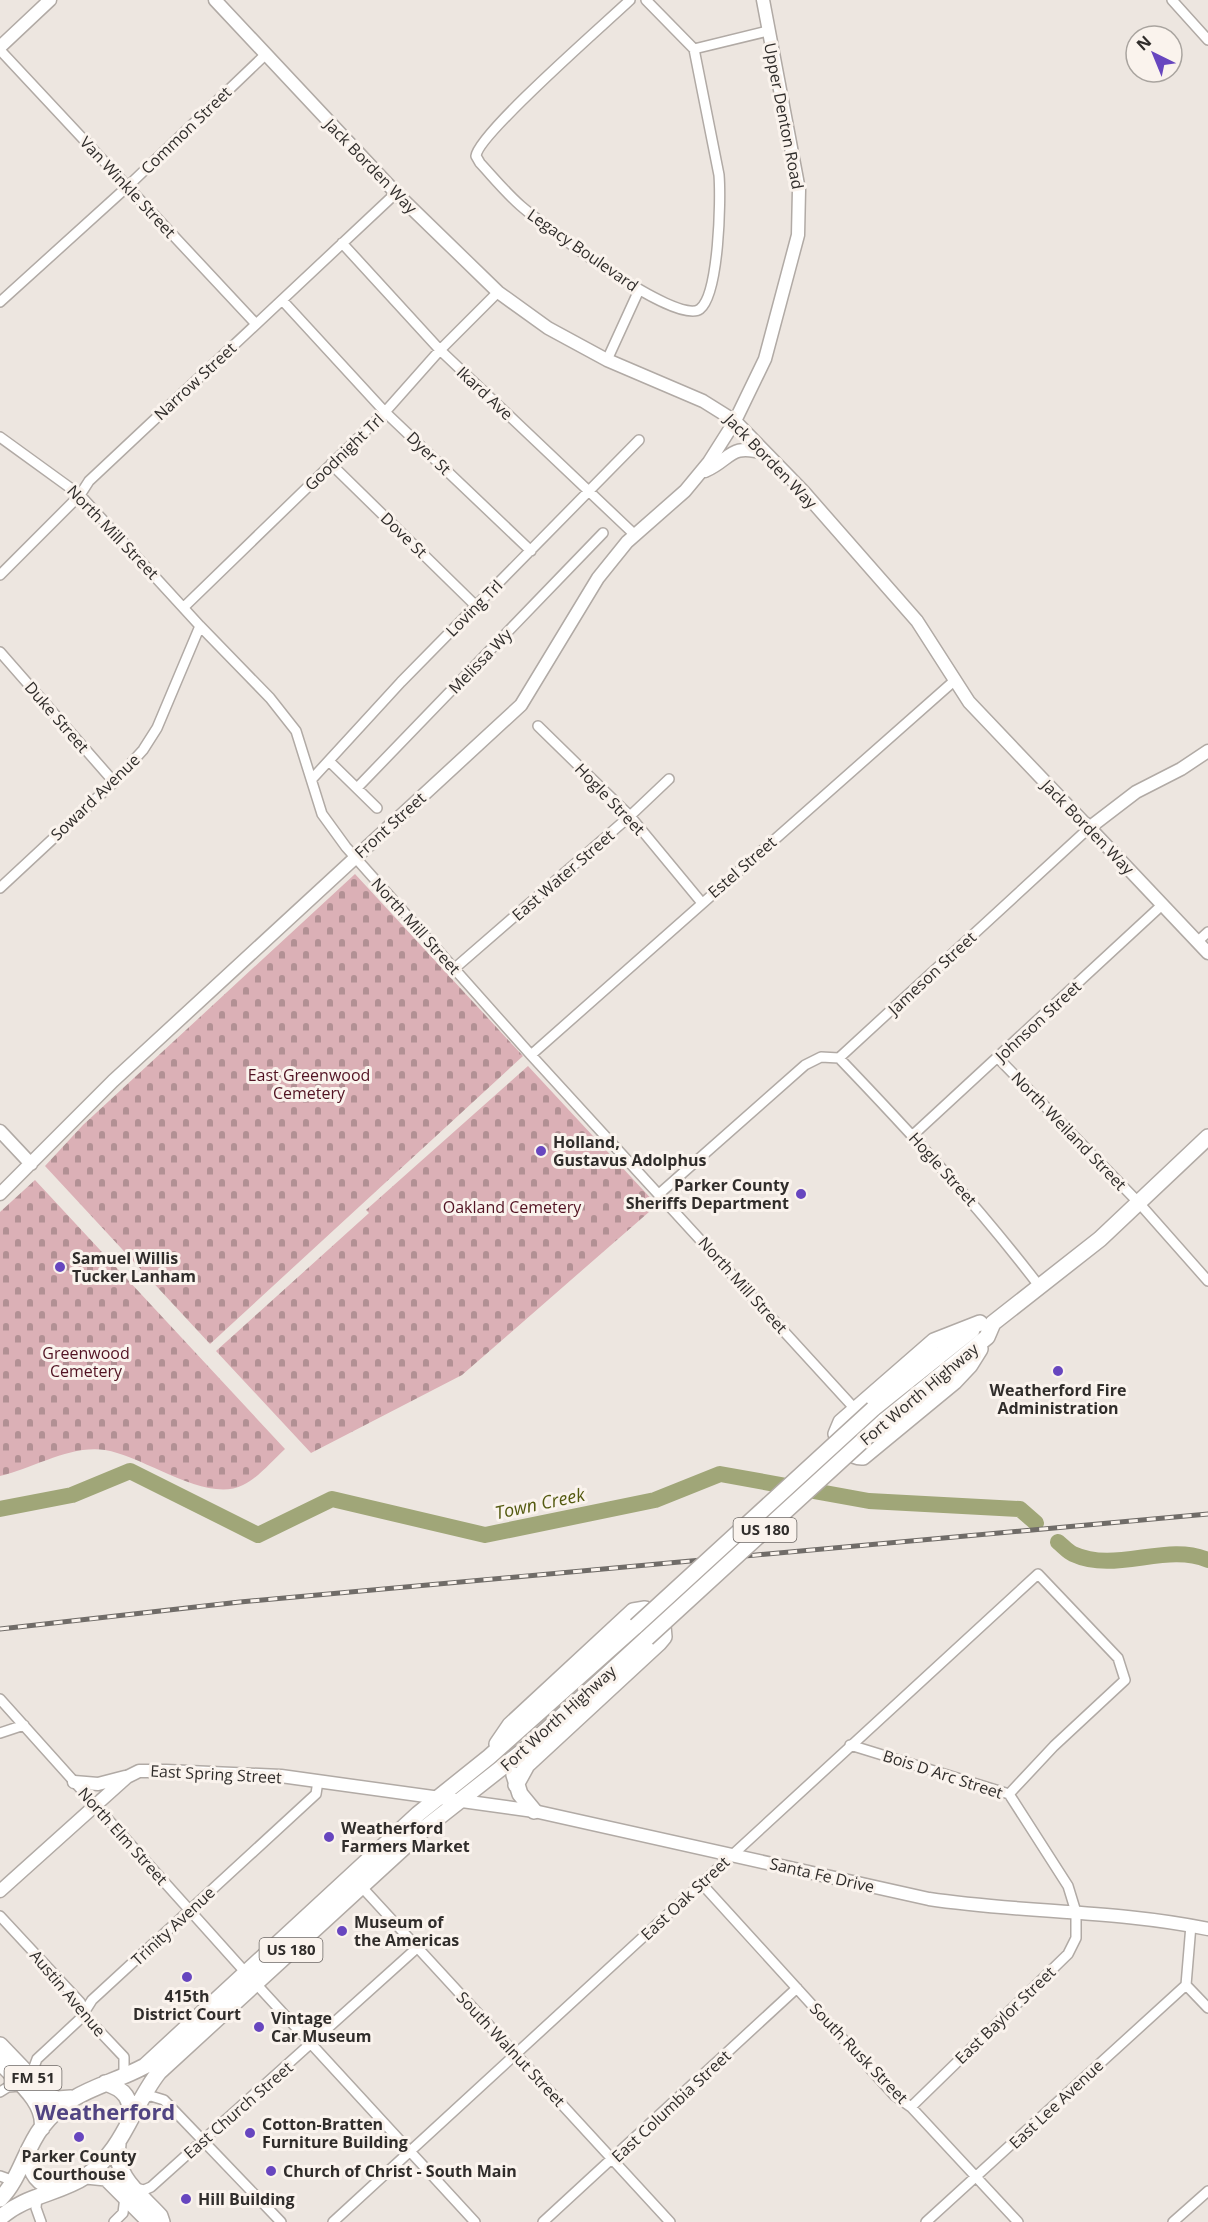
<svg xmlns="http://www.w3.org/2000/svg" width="1208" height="2222" font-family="'Open Sans',sans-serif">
<defs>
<pattern id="cemetery-stones" width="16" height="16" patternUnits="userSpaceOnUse" patternTransform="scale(1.5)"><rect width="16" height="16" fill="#dbb0b6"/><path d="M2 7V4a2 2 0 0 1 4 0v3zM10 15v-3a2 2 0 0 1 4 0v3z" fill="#b29094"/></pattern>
</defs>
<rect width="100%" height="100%" fill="#ede6e0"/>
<path fill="url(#cemetery-stones)" d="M 355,874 L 523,1056 L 210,1344 L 45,1166 L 83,1125 Z
M 528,1066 L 657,1205 L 462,1375 L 311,1453 L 216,1351 L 369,1213 L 366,1210 Z
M 35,1180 L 285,1449 C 272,1461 258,1478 243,1485 C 206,1504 144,1456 105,1450 C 69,1445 35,1468 0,1476 L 0,1212 Z"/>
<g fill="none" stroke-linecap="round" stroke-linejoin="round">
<path stroke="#a0a678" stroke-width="16" d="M 0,1509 L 72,1495 L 130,1471 L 258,1535 L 332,1499 L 485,1535 L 655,1500 L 720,1474 L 869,1501 L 1020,1509 L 1036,1523
M 1058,1542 C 1063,1546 1068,1552 1073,1554 C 1116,1574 1166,1542 1208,1560"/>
<g stroke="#b1aaa5" stroke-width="12">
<path id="minor" d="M 630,0 C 607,22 478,134 476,156 L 480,163 C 493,177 506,193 521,206 C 543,225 677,327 700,309 C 719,294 721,200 719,175 L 694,49
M 646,0 L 694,49 L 768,31
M 1172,0 L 1208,40
M 0,50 L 256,324
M 342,243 L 440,350 L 635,535
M 282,300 L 385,412 L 531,551
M 0,302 L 127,187 L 265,55
M 607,360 L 639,290
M 0,437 L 80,495 L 200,626 L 270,698 L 296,731 L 322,814 L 346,847 L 531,1055 L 855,1409
M 331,464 L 476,606
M 0,575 L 80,495 L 89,481 L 396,193
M 184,607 L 385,412 L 440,350 L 498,292
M 0,652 L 114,782
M 538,726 L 630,816 L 702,903
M 329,761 L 377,808
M 312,779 L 401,682 L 639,440
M 357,788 L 603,533
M 0,888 L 114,782 L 143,750 L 157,728 L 200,626
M 1197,942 L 1208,932
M 455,968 L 630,816 L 669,779
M 531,1055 L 954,681
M 839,1058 C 910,1132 978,1206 1040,1287
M 998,1058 L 1139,1203 L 1208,1281
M 913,1135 L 1162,905
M 659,1194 L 805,1065 L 821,1057 L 839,1058 L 1089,828
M 0,1699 L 246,1973 L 475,2222
M 0,1733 L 24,1725
M 850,1745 L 1009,1794 L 1068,1886 L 1076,1912 L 1076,1938 L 1068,1954 L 911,2107
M 701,1883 L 894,2095 L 911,2107 L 1018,2222
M 359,1884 L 670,2222
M 0,1916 L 80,2002 L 88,2019 L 124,2057 L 124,2075
M 1191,1925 L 1186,1985 L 1208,2008
M 31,2075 L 37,2059 L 80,2019 L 92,2000 L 316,1794 L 318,1781
M 0,2092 L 8,2087 L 21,2086
M 142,2098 L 151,2096 L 164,2100 L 281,2222
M 0,2176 L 14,2181
M 135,2188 L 144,2190 L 151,2187 L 418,1947
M 37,2196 L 36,2208 L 41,2222
M 114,2222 L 123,2213 L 125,2197
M 333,2222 L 1038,1574 L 1118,1658 L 1125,1680 L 1054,1746 L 1009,1794
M 543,2222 L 797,1988
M 926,2222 L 1186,1985
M 1173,2222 L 1208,2191"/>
</g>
<g stroke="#b1aaa5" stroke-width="15">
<path id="tertiary" d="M 215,0 L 396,193 L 498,292 L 548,328 L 607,360 L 703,401 L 735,421 L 803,491 L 917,621 L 969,702 L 1089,828 L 1136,792 L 1181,769 L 1208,751
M 0,47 L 50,0
M 705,471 C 732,459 729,443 764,453
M 1085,823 L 1208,953
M 0,1131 L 31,1164
M 0,1194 L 113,1081 L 521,705 L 598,578 L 627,542 L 685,491 L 709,462 L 735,421 L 765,359 L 798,235 L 799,190 L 763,0
M 74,1782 L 98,1784 L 125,1777
M 0,1891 L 127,1777 L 139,1771 L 166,1771 L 281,1776 L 534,1811 L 929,1899 C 1022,1913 1116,1910 1208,1929"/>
</g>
<g stroke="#b1aaa5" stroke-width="18">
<path id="primary" d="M 980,1349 L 970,1365 L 954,1382 L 863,1457 C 851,1458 841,1445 836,1434 L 841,1422 L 934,1341 L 980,1323
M 873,1409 L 972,1330
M 884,1421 L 987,1337 L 993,1323 L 1100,1239 L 1208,1137
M 497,1744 L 510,1725 L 633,1611 L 645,1609 L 663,1626 L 664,1637 L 659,1643 L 527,1765 L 516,1785
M 514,1775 L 520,1794 L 534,1811
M 0,2045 L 49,2096 L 57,2099 L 71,2098
M 0,2062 C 16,2080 46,2102 42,2128
M 105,2083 C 125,2089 132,2099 130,2120
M 118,2144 C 114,2177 139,2193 160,2216 L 162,2222
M 27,2154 C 31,2173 37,2186 58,2189
M 86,2176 L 106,2178 L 150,2222
M 0,2199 C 20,2179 25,2149 42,2127 C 71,2089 106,2087 145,2066 L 418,1814 L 489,1757 L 636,1626
M 0,2218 C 25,2195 59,2194 86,2176 C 124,2150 132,2106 159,2072 L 425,1828 L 528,1747 L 647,1638"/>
</g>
<use href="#minor" stroke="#fff" stroke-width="9"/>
<use href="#tertiary" stroke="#fff" stroke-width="12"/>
<use href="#primary" stroke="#fff" stroke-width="15"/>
<g stroke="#706c68" stroke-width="5">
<path id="rail" d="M 0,1629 L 240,1602 L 1208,1514"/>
</g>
<use href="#rail" stroke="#faf3ed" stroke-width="3" stroke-dasharray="9" stroke-linecap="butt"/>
<g stroke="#b1aaa5" stroke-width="18" stroke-linecap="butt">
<path id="primary-bridge" d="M 636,1626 L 873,1409
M 647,1638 L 884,1421"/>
</g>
<use href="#primary-bridge" stroke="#fff" stroke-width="15"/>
</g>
<g fill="#6746bf" stroke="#faf3ed" stroke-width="2">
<circle cx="541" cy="1151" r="6"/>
<circle cx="801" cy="1194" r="6"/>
<circle cx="60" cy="1267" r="6"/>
<circle cx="1058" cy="1371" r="6"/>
<circle cx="329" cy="1837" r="6"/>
<circle cx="342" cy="1931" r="6"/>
<circle cx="187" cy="1977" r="6"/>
<circle cx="259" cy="2027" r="6"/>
<circle cx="250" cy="2133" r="6"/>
<circle cx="79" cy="2137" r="6"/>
<circle cx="271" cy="2171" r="6"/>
<circle cx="186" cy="2199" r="6"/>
</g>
<g text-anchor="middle" stroke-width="6" stroke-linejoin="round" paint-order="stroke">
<g fill="#faf3ed" stroke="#6d6865" stroke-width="1.5">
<rect x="733.5" y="1518" width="63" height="24" rx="4.5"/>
<rect x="259.5" y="1938" width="63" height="24" rx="4.5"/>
<rect x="4.5" y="2066" width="57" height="24" rx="4.5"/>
</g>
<g font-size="15" font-weight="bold" fill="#302d2b">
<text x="765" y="1535">US 180</text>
<text x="291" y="1955">US 180</text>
<text x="33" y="2083">FM 51</text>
</g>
<g font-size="16" fill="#302d2b" stroke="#faf3ed">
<text transform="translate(784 116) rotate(79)" y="6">Upper Denton Road</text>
<text transform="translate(186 130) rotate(-44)" y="6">Common Street</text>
<text transform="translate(371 166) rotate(46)" y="6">Jack Borden Way</text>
<text transform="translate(128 187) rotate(47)" y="6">Van Winkle Street</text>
<text transform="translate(583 250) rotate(35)" y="6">Legacy Boulevard</text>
<text transform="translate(195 381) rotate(-43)" y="6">Narrow Street</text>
<text transform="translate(485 393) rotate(43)" y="6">Ikard Ave</text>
<text transform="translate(344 452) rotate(-44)" y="6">Goodnight Trl</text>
<text transform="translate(429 453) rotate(44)" y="6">Dyer St</text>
<text transform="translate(771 461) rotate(46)" y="6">Jack Borden Way</text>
<text transform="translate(113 532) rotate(46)" y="6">North Mill Street</text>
<text transform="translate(404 535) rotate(44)" y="6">Dove St</text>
<text transform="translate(474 608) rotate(-45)" y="6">Loving Trl</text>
<text transform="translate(480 661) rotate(-46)" y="6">Melissa Wy</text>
<text transform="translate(57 717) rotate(49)" y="6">Duke Street</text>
<text transform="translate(95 797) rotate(-44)" y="6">Soward Avenue</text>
<text transform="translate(610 799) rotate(46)" y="6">Hogle Street</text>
<text transform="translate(390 825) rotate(-42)" y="6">Front Street</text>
<text transform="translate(1088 827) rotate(46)" y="6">Jack Borden Way</text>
<text transform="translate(742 867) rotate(-41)" y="6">Estel Street</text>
<text transform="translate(563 875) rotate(-41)" y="6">East Water Street</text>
<text transform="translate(416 926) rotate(48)" y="6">North Mill Street</text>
<text transform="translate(932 973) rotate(-43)" y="6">Jameson Street</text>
<text transform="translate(1038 1021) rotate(-43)" y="6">Johnson Street</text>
<text transform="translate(1069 1131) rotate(46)" y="6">North Weiland Street</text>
<text transform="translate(943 1169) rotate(48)" y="6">Hogle Street</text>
<text transform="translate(743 1285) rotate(48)" y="6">North Mill Street</text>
<text transform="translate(919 1394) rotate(-40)" y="6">Fort Worth Highway</text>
<text transform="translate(558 1718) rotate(-42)" y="6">Fort Worth Highway</text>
<text transform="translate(216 1774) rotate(3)" y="6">East Spring Street</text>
<text transform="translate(943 1774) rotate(18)" y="6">Bois D Arc Street</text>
<text transform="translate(123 1836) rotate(48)" y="6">North Elm Street</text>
<text transform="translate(822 1875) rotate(13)" y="6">Santa Fe Drive</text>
<text transform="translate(685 1898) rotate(-43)" y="6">East Oak Street</text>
<text transform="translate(173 1926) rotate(-43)" y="6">Trinity Avenue</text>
<text transform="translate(68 1993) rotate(50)" y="6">Austin Avenue</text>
<text transform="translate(1005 2015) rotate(-44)" y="6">East Baylor Street</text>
<text transform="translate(511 2049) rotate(47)" y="6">South Walnut Street</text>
<text transform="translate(859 2053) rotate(46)" y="6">South Rusk Street</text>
<text transform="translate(1056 2104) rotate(-43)" y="6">East Lee Avenue</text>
<text transform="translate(671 2106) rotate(-43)" y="6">East Columbia Street</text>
<text transform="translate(238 2110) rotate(-41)" y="6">East Church Street</text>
</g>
<g font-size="16" fill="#511222" stroke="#faf3ed">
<text x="309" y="1081">East Greenwood<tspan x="309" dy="18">Cemetery</tspan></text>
<text x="512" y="1213">Oakland Cemetery</text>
<text x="86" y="1359">Greenwood<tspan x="86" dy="18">Cemetery</tspan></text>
</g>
<g font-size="16" font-weight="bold" fill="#302d2b" stroke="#faf3ed" text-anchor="start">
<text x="553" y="1148">Holland,<tspan x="553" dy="18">Gustavus Adolphus</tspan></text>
<text x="789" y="1191" text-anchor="end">Parker County<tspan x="789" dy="18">Sheriffs Department</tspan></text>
<text x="72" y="1264">Samuel Willis<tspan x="72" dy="18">Tucker Lanham</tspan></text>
<text x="1058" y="1396" text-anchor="middle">Weatherford Fire<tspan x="1058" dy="18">Administration</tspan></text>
<text x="341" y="1834">Weatherford<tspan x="341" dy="18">Farmers Market</tspan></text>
<text x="354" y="1928">Museum of<tspan x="354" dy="18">the Americas</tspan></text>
<text x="187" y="2002" text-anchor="middle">415th<tspan x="187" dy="18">District Court</tspan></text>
<text x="271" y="2024">Vintage<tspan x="271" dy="18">Car Museum</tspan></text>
<text x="262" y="2130">Cotton-Bratten<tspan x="262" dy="18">Furniture Building</tspan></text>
<text x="79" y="2162" text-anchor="middle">Parker County<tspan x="79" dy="18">Courthouse</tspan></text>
<text x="283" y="2177">Church of Christ - South Main</text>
<text x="198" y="2205">Hill Building</text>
</g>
<g font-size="18" font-style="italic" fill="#545a10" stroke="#faf3ed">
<text transform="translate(540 1504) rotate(-12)" y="6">Town Creek</text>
</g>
<g font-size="22" font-weight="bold" fill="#514482" stroke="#faf3ed">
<text x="105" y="2120">Weatherford</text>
</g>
</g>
<g transform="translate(1154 54) rotate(317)"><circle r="28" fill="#faf3ed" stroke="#a9a49f" stroke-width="1.5"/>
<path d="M0-4.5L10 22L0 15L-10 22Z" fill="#6746bf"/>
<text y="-9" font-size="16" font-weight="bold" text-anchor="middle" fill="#302d2b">N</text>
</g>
</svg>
